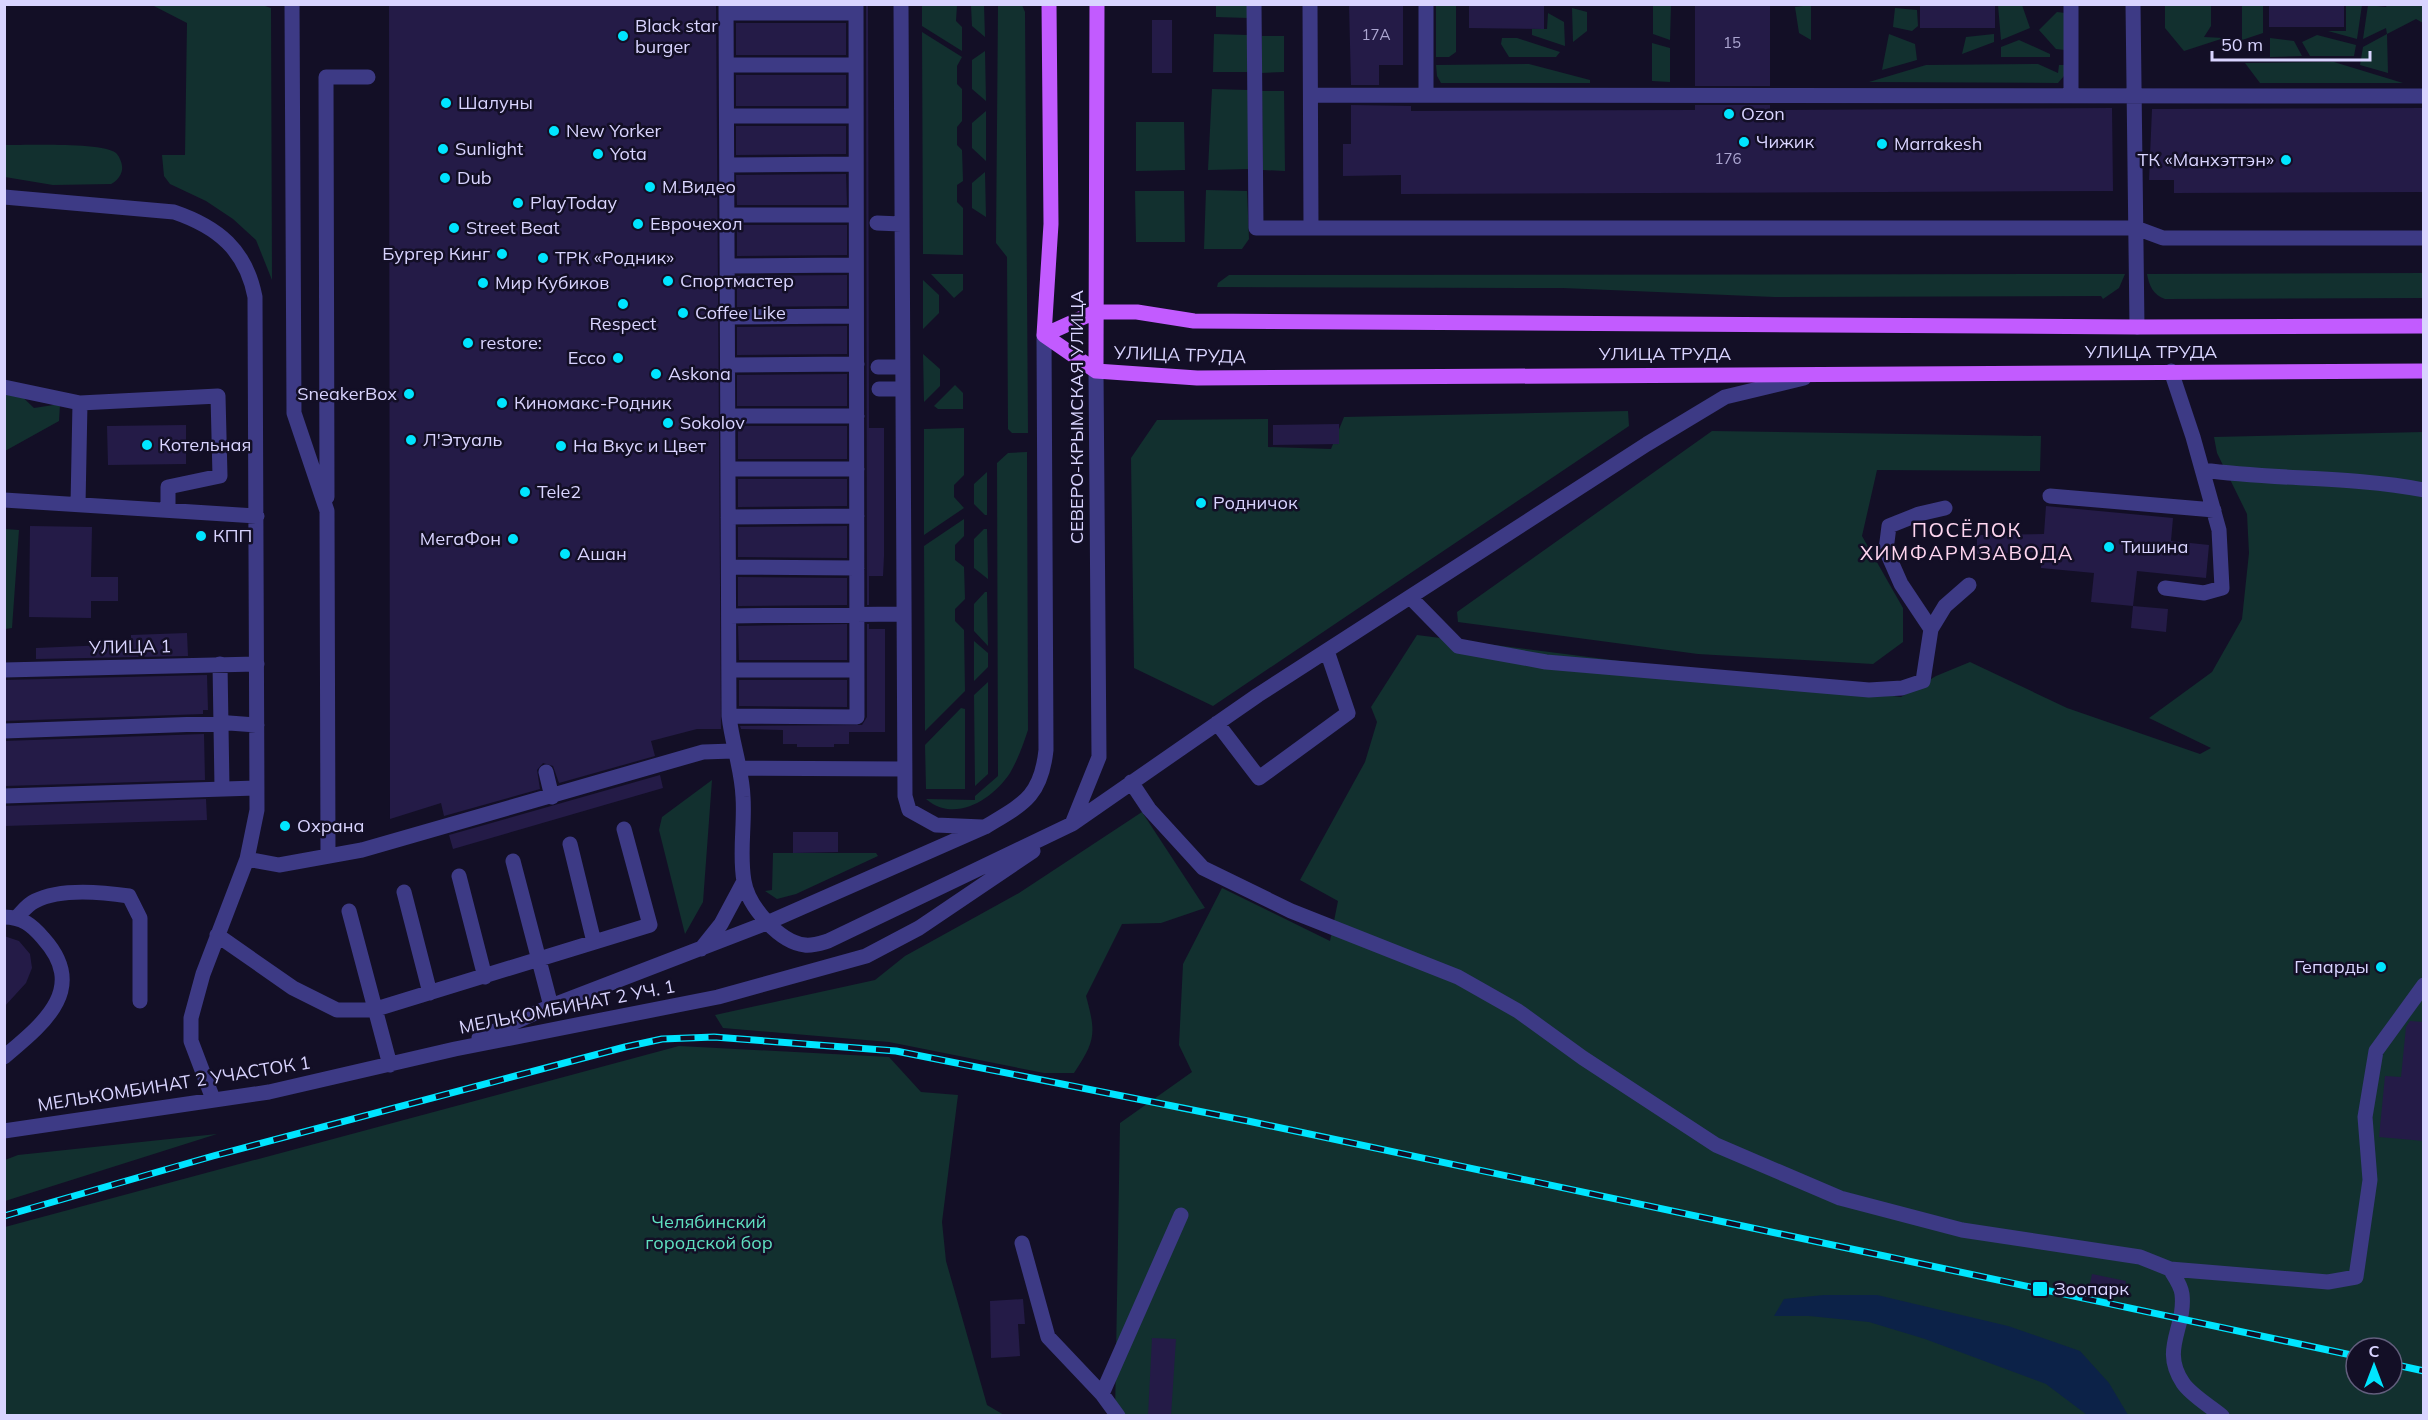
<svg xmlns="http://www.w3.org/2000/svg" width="2428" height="1420" font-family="Mulish,sans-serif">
<rect width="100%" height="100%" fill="#130f26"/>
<path fill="#12302f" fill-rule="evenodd" d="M 259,4 L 271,8 L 272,280 L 256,240 L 233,219 L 206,201 L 170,184 L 164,176 L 162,155 L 185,155 L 187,23 L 152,5 Z
M 922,5 L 957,5 L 956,21 L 962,27 L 962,51 L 922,26 Z
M 971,5 L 984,5 L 985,37 L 972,26 Z
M 998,5 L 1022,5 L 1025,12 L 1028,433 L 1012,433 L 1008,429 L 1007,257 L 996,243 Z
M 1216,5 L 1248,5 L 1248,18 L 1216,17 Z
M 1436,5 L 1456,5 L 1456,52 L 1449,57 L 1436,57 Z
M 1653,5 L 1671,5 L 1670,40 L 1653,34 Z
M 1811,5 L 1811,40 L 1799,33 L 1795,7 Z
M 1998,5 L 2022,5 L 2030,28 L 2001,40 Z
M 2165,5 L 2211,5 L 2211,26 L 2204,37 L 2224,38 L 2184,51 L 2165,28 Z
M 2242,5 L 2263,5 L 2263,33 L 2242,40 Z
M 2346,5 L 2362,5 L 2357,39 L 2328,31 L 2346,31 Z
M 2368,5 L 2386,7 L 2387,5 L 2423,5 L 2423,23 L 2416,19 L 2387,34 L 2388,73 L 2360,65 L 2363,47 L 2387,34 L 2386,28 L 2363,39 Z
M 1572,8 L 1587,12 L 1587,31 L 1573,42 Z
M 1895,8 L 1917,10 L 1918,26 L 1912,31 L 1893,27 Z
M 2057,12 L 2065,13 L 2065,50 L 2056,49 L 2039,30 Z
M 1548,13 L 1564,22 L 1565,46 L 1532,35 L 1532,29 L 1547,29 Z
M 922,32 L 962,57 L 957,66 L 957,84 L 962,89 L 962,121 L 957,127 L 957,145 L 962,150 L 963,181 L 957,185 L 957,202 L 963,208 L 963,255 L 923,254 Z
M 1214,34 L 1247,35 L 1248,72 L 1213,72 Z
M 1889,34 L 1915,44 L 1917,60 L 1882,70 Z
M 1994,34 L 1994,42 L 1962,54 L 1966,37 Z
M 2317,35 L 2356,45 L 2354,56 L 2310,56 L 2302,42 Z
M 1262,36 L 1284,36 L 1284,72 L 1261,73 Z
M 1502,38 L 1517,38 L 1560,52 L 1556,57 L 1509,57 L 1501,44 Z
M 2270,38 L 2294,41 L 2302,56 L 2270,57 Z
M 2019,40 L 2050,54 L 2050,57 L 2001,57 L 2001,47 Z
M 1652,43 L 1670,48 L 1670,82 L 1652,81 Z
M 985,51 L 986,101 L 972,89 L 972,60 Z
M 2334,62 L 2403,83 L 2260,83 L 2245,63 Z
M 1529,64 L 1590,80 L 1590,83 L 1441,83 L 1437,76 L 1436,65 Z
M 2038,64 L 2058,73 L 2059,65 L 2064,65 L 2064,76 L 2058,83 L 1869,82 L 1926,65 Z
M 1212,89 L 1248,90 L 1248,169 L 1208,170 Z
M 1262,91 L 1284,91 L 1285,171 L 1263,170 Z
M 986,111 L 986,161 L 972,148 L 972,123 Z
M 1136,122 L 1184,122 L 1185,170 L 1136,171 Z
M 4,145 C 25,145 104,142 116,153 C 120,157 123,165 122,170 C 121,176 116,182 111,184 L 53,185 L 5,177 Z
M 985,172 L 986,217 L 972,208 L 972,183 Z
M 1206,190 L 1247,191 L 1249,239 L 1242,249 L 1204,249 Z
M 1135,191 L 1184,191 L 1185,242 L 1136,242 Z
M 2423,273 L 2423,298 L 2165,299 C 2153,295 2149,285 2147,274 Z
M 931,274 L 963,274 L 963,290 L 954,298 Z
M 2125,274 L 2119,288 L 2103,299 L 2101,296 L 1774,297 L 1563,288 L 1217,287 L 1218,283 L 1229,275 Z
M 923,280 L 939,295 L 939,313 L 923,329 Z
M 923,354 L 940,369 L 940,386 L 924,402 Z
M 955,385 L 963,393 L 963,409 L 938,409 L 934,406 Z
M 4,387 L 12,387 L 34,408 L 60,404 L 59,421 L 5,451 Z
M 1628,411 L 1629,426 L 1213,706 L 1134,668 L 1131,458 L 1157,420 L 1268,419 L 1268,447 L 1331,449 L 1344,417 Z
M 964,428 L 964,475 L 954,485 L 954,497 L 964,508 L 924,535 L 924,429 Z
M 1712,431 L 2041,436 L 2040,471 L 1877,470 L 1862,536 L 1903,608 L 1903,642 L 1873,664 L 1698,654 L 1458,622 L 1457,612 Z
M 2423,432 L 2423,1415 L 1115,1416 L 1120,1123 L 1192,1072 L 1179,1045 L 1183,964 L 1222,888 L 1330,941 L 1338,901 L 1300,880 L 1365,762 L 1377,722 L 1371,707 L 1417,635 L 1901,697 L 1936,676 L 1970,662 L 2067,708 L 2200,754 L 2211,748 L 2149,718 L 2212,672 L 2242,619 L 2249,553 L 2247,514 L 2217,453 L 2214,437 ZM 2356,1348 L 2392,1348 L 2392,1384 L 2356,1384 Z
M 1027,452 L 1028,730 C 1023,745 1018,759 1010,773 C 993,799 955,824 926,799 L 975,800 L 975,796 L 998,776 L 997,463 L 1008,453 Z
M 987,472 L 987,515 L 985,515 L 974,504 L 974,484 Z
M 964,519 L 964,536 L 955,545 L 955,560 L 964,567 L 965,599 L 955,609 L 955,621 L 964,630 L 965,691 L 925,731 L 924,546 Z
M 5,529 L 19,530 L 12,628 L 5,629 Z
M 984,529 L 987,529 L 988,579 L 974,568 L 974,539 Z
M 985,592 L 987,592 L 988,646 L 974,631 L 974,604 Z
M 974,641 L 988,653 L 988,667 L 974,681 Z
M 988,682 L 988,774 L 975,786 L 974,695 Z
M 961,708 L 965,709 L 965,789 L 926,789 L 925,745 Z
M 712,780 L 703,902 L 685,934 L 659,830 L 662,817 Z
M 1142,812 L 1205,908 L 1161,923 L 1122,924 L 1086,996 C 1096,1033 1096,1040 1074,1073 L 1044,1073 L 889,1042 L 723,1028 L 715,1015 L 875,980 L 905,956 L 1019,893 Z
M 773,853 L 876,853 L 878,856 L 796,894 L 777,899 L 765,891 L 772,890 Z
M 679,1046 L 889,1057 L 921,1092 L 958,1095 L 942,1222 L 946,1261 L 987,1405 L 1004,1415 L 5,1415 L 5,1227 Z
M 217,1134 L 5,1201 L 5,1160 L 18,1155 Z"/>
<path fill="#0c2248" d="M 1824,1295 L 1877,1295 L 2008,1326 L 2080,1351 L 2109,1383 L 2128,1415 L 2087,1415 L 2046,1384 L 1925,1339 L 1869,1322 L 1809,1316 L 1774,1316 L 1784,1299 Z"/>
<path fill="#241b47" d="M 389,4 L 716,4 L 721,729 L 697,729 L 651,741 L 655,756 L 559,783 L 553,766 L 543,763 L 537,770 L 540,789 L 444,816 L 441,803 L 390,819 Z
M 866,4 L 868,4 L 869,428 L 884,428 L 884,556 L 883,576 L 869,576 L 869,605 L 867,605 Z
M 1349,4 L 1403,4 L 1403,65 L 1379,65 L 1379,85 L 1351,85 Z
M 1469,4 L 1544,4 L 1544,29 L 1469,28 Z
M 1695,4 L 1770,4 L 1770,86 L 1695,86 Z
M 1920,4 L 1995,4 L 1995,28 L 1920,28 Z
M 2269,4 L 2344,4 L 2344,27 L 2269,27 Z
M 1152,20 L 1172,20 L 1172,73 L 1152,73 Z
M 736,23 L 846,23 L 846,55 L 736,55 Z
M 736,75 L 846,75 L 846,106 L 736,106 Z
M 1351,105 L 1411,106 L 1411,111 L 1695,110 L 1695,105 L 1770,105 L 1770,110 L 2112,108 L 2113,191 L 1401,194 L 1401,175 L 1343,176 L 1343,144 L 1351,144 Z
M 2424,108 L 2424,192 L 2174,193 L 2174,180 L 2149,180 L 2152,109 Z
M 736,126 L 846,126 L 846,154 L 736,155 Z
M 846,174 L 847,205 L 737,205 L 736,175 Z
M 737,225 L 847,225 L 847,255 L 737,256 Z
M 847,275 L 847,306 L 737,307 L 737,276 Z
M 847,326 L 847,354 L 737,355 L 737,327 Z
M 847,374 L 847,406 L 737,406 L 737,375 Z
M 1339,424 L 1339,444 L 1273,445 L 1273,425 Z
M 186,425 L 186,464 L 108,465 L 107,426 Z
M 738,426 L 847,426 L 847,459 L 738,459 Z
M 738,479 L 847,479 L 847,506 L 738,507 Z
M 2046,506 L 2173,518 L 2171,541 L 2209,545 L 2206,578 L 2137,571 L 2133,606 L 2091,602 L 2094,573 L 2041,568 L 2042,552 L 1977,554 L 1977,535 L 2044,534 Z
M 30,526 L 92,527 L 91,577 L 118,577 L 118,601 L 91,601 L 91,618 L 29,617 Z
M 847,526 L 847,558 L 738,557 L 738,527 Z
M 738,577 L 847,578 L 847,605 L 738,606 Z
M 2133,606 L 2168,609 L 2166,632 L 2131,628 Z
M 847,624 L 847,660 L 739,660 L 738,626 Z
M 867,624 L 869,624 L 869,629 L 885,629 L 885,732 L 849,732 L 849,744 L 834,744 L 834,747 L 797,747 L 797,744 L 783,744 L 783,730 L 741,729 L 740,726 L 862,725 L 867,717 Z
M 187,633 L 188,656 L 36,659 L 36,648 L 131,644 L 131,635 Z
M 207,675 L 208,710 L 203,710 L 203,714 L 4,721 L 4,680 Z
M 739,680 L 847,680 L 847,707 L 739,706 Z
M 204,734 L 205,780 L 4,786 L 4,741 Z
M 660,775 L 663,788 L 453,849 L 449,835 Z
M 206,799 L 207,820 L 4,826 L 4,806 Z
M 793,832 L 838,832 L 838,852 L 793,853 Z
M 4,936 L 19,941 L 30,954 L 32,968 L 26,983 L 4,1007 Z
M 2410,1021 L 2424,1022 L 2424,1141 L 2379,1137 L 2385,1076 L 2401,1077 L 2406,1027 Z
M 2092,1274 L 2126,1281 L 2123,1296 L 2089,1289 Z
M 1023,1299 L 1025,1324 L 1018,1324 L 1020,1356 L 991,1358 L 990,1301 Z
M 1152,1338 L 1176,1339 L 1171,1416 L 1148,1416 Z"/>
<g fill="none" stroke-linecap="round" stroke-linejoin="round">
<path stroke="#3d3a85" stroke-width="15" d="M 292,4 L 294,413 L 327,511 L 328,856
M 726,4 L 729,716 C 732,744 742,769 743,797 C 745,824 739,854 744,881 C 748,906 779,942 805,945 C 812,946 821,943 828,941 L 1072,824 L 1258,695 L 1647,444 L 1725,397 L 1804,378
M 901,4 L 905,796 L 909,810 L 936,825 L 982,827
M 1254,4 L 1256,228 L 1311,228
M 1310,4 L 1311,228 L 2136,228 L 2163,238 L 2424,238
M 2133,4 L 2137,327
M 726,13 L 856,13
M 727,65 L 856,65
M 1311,95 L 2424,96
M 1426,95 L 1426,4
M 2071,95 L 2071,4
M 727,116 L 855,116
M 727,165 L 855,164
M 4,197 L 174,212 C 218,227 246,250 255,297 L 257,810 L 247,859 L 203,974 L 191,1018 L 191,1041 L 213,1099
M 727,215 L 855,215
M 877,223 L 901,224
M 727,266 L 855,265
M 727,317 L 856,316
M 728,365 L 857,364
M 878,367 L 902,367
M 4,387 L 80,403 L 218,396 L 220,476 L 168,487 L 168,510
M 879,389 L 902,389
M 729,416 L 857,416
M 729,469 L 857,469
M 2203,470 C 2276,480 2351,476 2424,490
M 2050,496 L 2214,510
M 327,497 L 326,77 L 368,77
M 4,500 L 257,516
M 78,505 L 80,403
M 728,517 L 857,516
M 729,567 L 857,568
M 2165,588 L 2204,593 L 2222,588 L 2219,530 L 2193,437 L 2171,371
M 1410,597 L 1458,646 L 1546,662 L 1869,690 L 1902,688 L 1923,681 L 1931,629 L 1901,584 L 1886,550 L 1889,526 L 1919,514 L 1945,508
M 729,616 L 902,614
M 1931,629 L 1945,606 L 1969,585
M 220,664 L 222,788
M 4,670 L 257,664
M 729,670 L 856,670
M 729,716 L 857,717 L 856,4
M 1217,723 L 1259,778 L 1348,713 L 1327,651
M 4,731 L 229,723 L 257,725
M 741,768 L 902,769
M 546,772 L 552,797
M 1131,782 L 1149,809 L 1203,868 L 1291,911 L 1458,977 L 1518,1011 L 1583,1058 L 1716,1145 L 1840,1198 L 1962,1230 L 2140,1257 L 2170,1269 C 2174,1276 2181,1285 2182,1294 C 2186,1328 2160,1349 2183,1383 C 2191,1395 2210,1406 2222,1416
M 4,796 L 257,788
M 1072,824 L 1099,757 L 1096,371
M 570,844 L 594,942
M 247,859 L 279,865 L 362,850 L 703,752 L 733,751
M 513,861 L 551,1006
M 459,876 L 485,977
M 404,892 L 430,993
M 349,911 L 390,1065
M 4,917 C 22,917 32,925 43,938 C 89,989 43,1024 4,1057
M 17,917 C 22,912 28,904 35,901 C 60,888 102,892 129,896 L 140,918 L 140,1001
M 217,935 L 293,988 L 337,1010 L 373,1010 L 650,925 L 624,829
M 701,949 L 721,924 L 744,881
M 479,1038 L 551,1006 L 769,922 L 985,827 C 1023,804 1041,797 1046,750 L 1044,335
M 4,1131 L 269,1092 L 455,1049 L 718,997 L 866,956 L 919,928 L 1033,851
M 1022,1243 L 1048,1337 L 1102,1394 L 1118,1416
M 2170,1269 L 2328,1282 L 2356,1277 L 2370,1180 L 2365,1117 L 2376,1051 L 2424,985
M 1102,1394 L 1181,1215"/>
<path stroke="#c25bff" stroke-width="15" d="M 1044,335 L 1096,371 L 1197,378 L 2424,371
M 1044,335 L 1095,312 L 1137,312 L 1194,321 L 2137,327 L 2424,326
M 1044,335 L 1051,224 L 1049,4
M 1096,371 L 1097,4"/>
<g stroke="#00e5ff" stroke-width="7">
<path id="rail" d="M 4,1216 L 213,1156 L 625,1047 L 662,1039 L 714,1037 L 896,1051 L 1248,1121 L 2356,1356
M 2392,1364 L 2424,1371"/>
</g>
<use href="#rail" stroke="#130f26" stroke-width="4.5" stroke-dasharray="14" stroke-linecap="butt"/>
</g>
<g fill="#00e5ff" stroke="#130f26" stroke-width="2">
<circle cx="623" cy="36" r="6"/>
<circle cx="446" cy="103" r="6"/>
<circle cx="1729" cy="114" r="6"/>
<circle cx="554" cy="131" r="6"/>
<circle cx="1744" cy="142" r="6"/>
<circle cx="1882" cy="144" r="6"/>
<circle cx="443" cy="149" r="6"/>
<circle cx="598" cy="154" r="6"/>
<circle cx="2286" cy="160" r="6"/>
<circle cx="445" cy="178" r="6"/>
<circle cx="650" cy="187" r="6"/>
<circle cx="518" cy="203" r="6"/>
<circle cx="638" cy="224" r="6"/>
<circle cx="454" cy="228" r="6"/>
<circle cx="502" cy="254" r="6"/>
<circle cx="543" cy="258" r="6"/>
<circle cx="668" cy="281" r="6"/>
<circle cx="483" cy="283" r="6"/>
<circle cx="623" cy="304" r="6"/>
<circle cx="683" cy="313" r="6"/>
<circle cx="468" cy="343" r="6"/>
<circle cx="618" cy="358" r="6"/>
<circle cx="656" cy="374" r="6"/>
<circle cx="409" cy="394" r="6"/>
<circle cx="502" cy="403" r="6"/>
<circle cx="668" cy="423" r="6"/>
<circle cx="411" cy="440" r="6"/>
<circle cx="147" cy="445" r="6"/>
<circle cx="561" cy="446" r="6"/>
<circle cx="525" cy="492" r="6"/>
<circle cx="1201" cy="503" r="6"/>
<circle cx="201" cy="536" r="6"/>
<circle cx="513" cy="539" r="6"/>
<circle cx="2109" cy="547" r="6"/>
<circle cx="565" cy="554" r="6"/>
<circle cx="285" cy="826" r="6"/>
<circle cx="2381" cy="967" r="6"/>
<rect x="2032" y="1281" width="16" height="16" rx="3"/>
</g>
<g text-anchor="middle" stroke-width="5" stroke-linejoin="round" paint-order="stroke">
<g font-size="15" fill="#aca6d1">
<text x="1376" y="40">17А</text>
<text x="1732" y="48">15</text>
<text x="1728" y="164">176</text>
</g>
<g font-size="18" fill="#d9d4ff" stroke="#130f26" text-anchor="start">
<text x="635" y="32">Black star<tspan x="635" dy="21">burger</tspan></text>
<text x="458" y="109">Шалуны</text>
<text x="1741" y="120">Ozon</text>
<text x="566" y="137">New Yorker</text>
<text x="1756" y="148">Чижик</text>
<text x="1894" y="150">Marrakesh</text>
<text x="455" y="155">Sunlight</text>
<text x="610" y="160">Yota</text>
<text x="2274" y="166" text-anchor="end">ТК «Манхэттэн»</text>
<text x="457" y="184">Dub</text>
<text x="662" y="193">М.Видео</text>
<text x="530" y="209">PlayToday</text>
<text x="650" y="230">Еврочехол</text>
<text x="466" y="234">Street Beat</text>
<text x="490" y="260" text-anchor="end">Бургер Кинг</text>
<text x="555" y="264">ТРК «Родник»</text>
<text x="680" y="287">Спортмастер</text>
<text x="495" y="289">Мир Кубиков</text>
<text x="695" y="319">Coffee Like</text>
<text x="623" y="330" text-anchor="middle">Respect</text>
<text x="480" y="349">restore:</text>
<text x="606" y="364" text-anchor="end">Ecco</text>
<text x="668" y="380">Askona</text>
<text x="397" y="400" text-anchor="end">SneakerBox</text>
<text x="514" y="409">Киномакс-Родник</text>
<text x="680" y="429">Sokolov</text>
<text x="423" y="446">Л'Этуаль</text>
<text x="159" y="451">Котельная</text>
<text x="573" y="452">На Вкус и Цвет</text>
<text x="537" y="498">Tele2</text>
<text x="1213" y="509">Родничок</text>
<text x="213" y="542">КПП</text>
<text x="501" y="545" text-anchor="end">МегаФон</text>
<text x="2121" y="553">Тишина</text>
<text x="577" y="560">Ашан</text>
<text x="297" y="832">Охрана</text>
<text x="2369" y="973" text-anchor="end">Гепарды</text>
<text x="2054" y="1295">Зоопарк</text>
</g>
<g font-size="18" fill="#d9d4ff" stroke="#130f26">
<text x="2151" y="358">УЛИЦА ТРУДА</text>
<text x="1665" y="360">УЛИЦА ТРУДА</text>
<text transform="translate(1180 355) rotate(2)" y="6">УЛИЦА ТРУДА</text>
<text transform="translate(1077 417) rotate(-90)" y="6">СЕВЕРО-КРЫМСКАЯ УЛИЦА</text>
<text transform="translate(130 647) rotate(-1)" y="6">УЛИЦА 1</text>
<text transform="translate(567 1007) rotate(-11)" y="6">МЕЛЬКОМБИНАТ 2 УЧ. 1</text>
<text transform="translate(174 1084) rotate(-9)" y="6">МЕЛЬКОМБИНАТ 2 УЧАСТОК 1</text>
</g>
<g font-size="18" fill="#5fe0c0" stroke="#130f26">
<text x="709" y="1228">Челябинский<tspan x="709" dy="21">городской бор</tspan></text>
</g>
<g font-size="20" letter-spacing="1.5" fill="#ffd6f0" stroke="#130f26">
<text x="1967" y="537">ПОСЁЛОК<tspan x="1967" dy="23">ХИМФАРМЗАВОДА</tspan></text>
</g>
</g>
<rect width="2428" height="1420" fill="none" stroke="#d9d4ff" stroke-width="12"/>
<g transform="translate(2374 1366)"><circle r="28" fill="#130f26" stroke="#625e7d" stroke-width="1.5"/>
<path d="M0-4.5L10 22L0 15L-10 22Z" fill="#00e5ff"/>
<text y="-9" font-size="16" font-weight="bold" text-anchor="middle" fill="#d9d4ff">С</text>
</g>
<path d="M2212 51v9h158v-9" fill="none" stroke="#d9d4ff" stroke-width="3"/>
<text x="2221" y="51" font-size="18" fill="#d9d4ff" stroke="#130f26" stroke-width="4.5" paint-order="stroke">50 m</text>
</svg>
